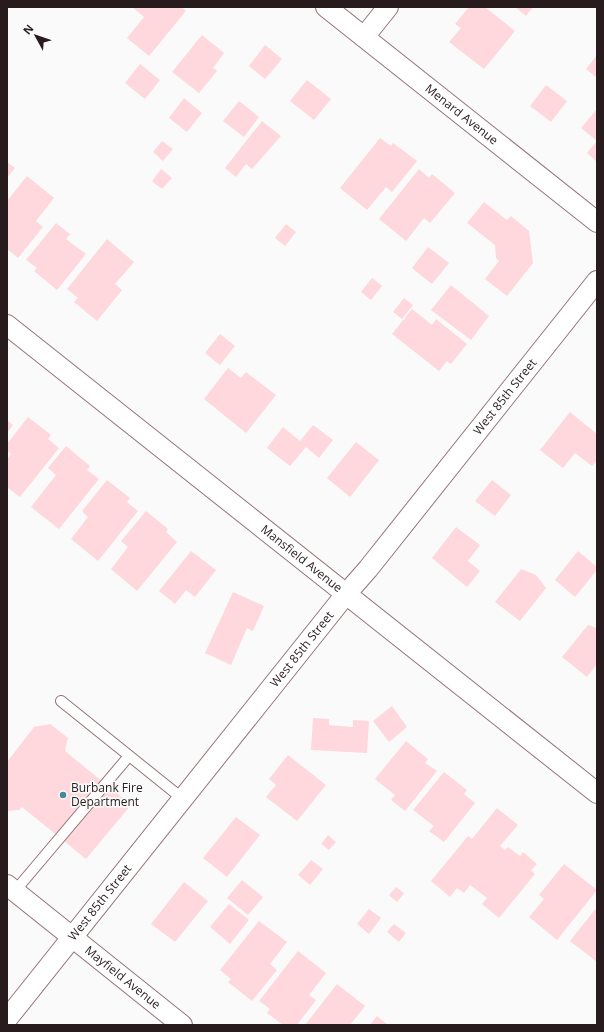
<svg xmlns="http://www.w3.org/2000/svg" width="604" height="1032" font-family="'Open Sans',sans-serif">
<rect width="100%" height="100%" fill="#fafafa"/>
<path fill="#fed8dc" d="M 132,7 L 181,7 L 186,11 L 149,56 L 127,38 L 144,17 Z
M 469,7 L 485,7 L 515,31 L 484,69 L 449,42 L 461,28 L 455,24 Z
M 515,7 L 533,7 L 526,16 Z
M 202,35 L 224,53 L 213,68 L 217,71 L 199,93 L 172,72 Z
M 265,45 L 282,59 L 265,79 L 249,66 Z
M 597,55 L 597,78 L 586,69 Z
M 140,64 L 160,80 L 145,99 L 125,83 Z
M 307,80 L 331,99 L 314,120 L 290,101 Z
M 546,85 L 567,101 L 551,122 L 530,106 Z
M 184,98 L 202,113 L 187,132 L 169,118 Z
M 239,101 L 259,117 L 244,137 L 223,121 Z
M 597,109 L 597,162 L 587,153 L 597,141 L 581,128 Z
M 262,121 L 281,136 L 252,169 L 246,164 L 236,177 L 225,168 Z
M 380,138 L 391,146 L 393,143 L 417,161 L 392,192 L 386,187 L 367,210 L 340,188 Z
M 162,141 L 173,149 L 163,161 L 153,152 Z
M 7,162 L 15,168 L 7,178 Z
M 161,169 L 172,178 L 162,189 L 152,181 Z
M 419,169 L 429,178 L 432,174 L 455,193 L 430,223 L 424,218 L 406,241 L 379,219 Z
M 27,176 L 54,198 L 36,221 L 43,227 L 18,258 L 7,249 L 7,201 Z
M 484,202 L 507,220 L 511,216 L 529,231 L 533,263 L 507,296 L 485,279 L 499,261 L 496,258 L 495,245 L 467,223 Z
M 56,223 L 70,234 L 66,239 L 86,254 L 57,290 L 34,271 L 37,268 L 26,260 Z
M 286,224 L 296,232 L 285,246 L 275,238 Z
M 107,239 L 134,262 L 115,284 L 122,290 L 97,321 L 74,302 L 78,298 L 67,289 Z
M 428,247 L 449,263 L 432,284 L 412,268 Z
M 372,278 L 382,286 L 371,300 L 361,292 Z
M 451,285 L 489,316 L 471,340 L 431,310 Z
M 404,298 L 413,305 L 402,319 L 393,312 Z
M 412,309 L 432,325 L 436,319 L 467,344 L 451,364 L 447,361 L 439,371 L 392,334 Z
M 220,334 L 235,346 L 220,365 L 205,353 Z
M 228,368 L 241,378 L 246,372 L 276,395 L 246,433 L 204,399 Z
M 570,412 L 597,434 L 597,460 L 592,466 L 575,453 L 563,468 L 540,450 Z
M 28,417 L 51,435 L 48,439 L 59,448 L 20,497 L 7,487 L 7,459 L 11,454 L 7,450 L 7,444 Z
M 7,420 L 13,425 L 7,433 Z
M 313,425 L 333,440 L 319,458 L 306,447 L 290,466 L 267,448 L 283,427 L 300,441 Z
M 356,442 L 379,460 L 350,497 L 327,478 Z
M 66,446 L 90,466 L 87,470 L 99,479 L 59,529 L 31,507 L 56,475 L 48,468 Z
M 107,480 L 130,498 L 127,502 L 138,511 L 98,561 L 71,539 L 88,517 L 82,511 Z
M 492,480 L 511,495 L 495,516 L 475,501 Z
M 146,511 L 168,529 L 166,532 L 177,542 L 137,591 L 111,569 L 128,547 L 121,541 Z
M 456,527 L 480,545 L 468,561 L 480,571 L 467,587 L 432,558 Z
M 191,551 L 216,570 L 195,597 L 186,590 L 175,604 L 159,591 Z
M 578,551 L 597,567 L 597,570 L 575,597 L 555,580 Z
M 521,569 L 536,575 L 546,588 L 520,621 L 495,602 Z
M 233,592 L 264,606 L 253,631 L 247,628 L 231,665 L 205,653 Z
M 588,625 L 597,628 L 597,664 L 587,677 L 562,657 Z
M 392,706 L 407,727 L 389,742 L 373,721 Z
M 313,718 L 329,719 L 329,725 L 353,727 L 353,720 L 369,721 L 367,753 L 311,750 Z
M 50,724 L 68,738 L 65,751 L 131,805 L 86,859 L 22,807 L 19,810 L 7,811 L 7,762 L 34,727 Z
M 406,741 L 428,759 L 425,763 L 437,771 L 405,811 L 391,800 L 395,795 L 375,779 Z
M 288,755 L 326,785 L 297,821 L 266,797 L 276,785 L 269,779 Z
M 444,772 L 467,790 L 464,794 L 475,803 L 444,842 L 429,831 L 434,826 L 413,810 Z
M 497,808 L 518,825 L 500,846 L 505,850 L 508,847 L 520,856 L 523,852 L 537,864 L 531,870 L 535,874 L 499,918 L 482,904 L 487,898 L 470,885 L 464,893 L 457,888 L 450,897 L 431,881 L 468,836 L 472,839 Z
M 236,817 L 260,835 L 227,877 L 203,858 Z
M 328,835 L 336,842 L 329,850 L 321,844 Z
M 311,860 L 323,869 L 310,885 L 298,875 Z
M 564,864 L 597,890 L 557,940 L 529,917 L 544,899 L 539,895 Z
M 242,880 L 263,897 L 248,915 L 227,898 Z
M 184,882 L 208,901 L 175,942 L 151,924 Z
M 396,887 L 404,893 L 397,902 L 389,895 Z
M 229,904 L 249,920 L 230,944 L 210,927 Z
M 597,907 L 597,962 L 570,941 Z
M 369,909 L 381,918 L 369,934 L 357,924 Z
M 259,921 L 287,942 L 270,964 L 277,970 L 252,1001 L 228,982 L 231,979 L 220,970 Z
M 394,924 L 406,933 L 399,942 L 387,932 Z
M 298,951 L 326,973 L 309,995 L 316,1000 L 297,1025 L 283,1025 L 267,1013 L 270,1009 L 259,1001 Z
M 337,984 L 365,1006 L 350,1025 L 305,1025 Z
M 377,1016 L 388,1025 L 370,1025 Z"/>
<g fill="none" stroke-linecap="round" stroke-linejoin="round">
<g stroke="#967578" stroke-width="12">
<path id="lane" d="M 61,701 L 183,799
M 15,891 L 129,756"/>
</g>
<g stroke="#967578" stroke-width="22">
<g id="street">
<path id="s1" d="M 326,7 L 597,222"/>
<path d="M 364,37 L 388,7"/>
<path id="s2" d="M 7,325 L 597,793"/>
<path id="s3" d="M 7,885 L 182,1025"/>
<path id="s4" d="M 7,1019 L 346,594 L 368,569 L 597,281"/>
</g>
</g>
<use href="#lane" stroke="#fff" stroke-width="10"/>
<use href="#street" stroke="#fff" stroke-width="20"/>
</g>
<circle fill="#47899a" stroke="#fafafa" stroke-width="1.5" cx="63" cy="795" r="4"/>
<g text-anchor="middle" stroke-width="3.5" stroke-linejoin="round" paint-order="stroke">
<g font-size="12" fill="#281b1d" stroke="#fafafa">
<text dy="4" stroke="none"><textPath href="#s1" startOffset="173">Menard Avenue</textPath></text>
<text dy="4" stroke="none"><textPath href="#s4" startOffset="797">West 85th Street</textPath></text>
<text dy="4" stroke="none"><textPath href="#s2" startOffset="376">Mansfield Avenue</textPath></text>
<text dy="4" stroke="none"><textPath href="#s4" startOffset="473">West 85th Street</textPath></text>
<text dy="4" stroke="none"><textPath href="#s4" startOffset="149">West 85th Street</textPath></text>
<text dy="4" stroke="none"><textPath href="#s3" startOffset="148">Mayfield Avenue</textPath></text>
</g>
<g font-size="12" fill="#281b1d" stroke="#fafafa" text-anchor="start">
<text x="71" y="792">Burbank Fire<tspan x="71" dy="14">Department</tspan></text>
</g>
</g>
<rect width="604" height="1032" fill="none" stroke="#281b1d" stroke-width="16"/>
<g transform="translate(36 36) rotate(310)" stroke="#fafafa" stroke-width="3" paint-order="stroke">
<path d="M0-3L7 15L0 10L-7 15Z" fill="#281b1d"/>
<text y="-6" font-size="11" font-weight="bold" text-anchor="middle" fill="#281b1d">N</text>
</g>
</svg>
